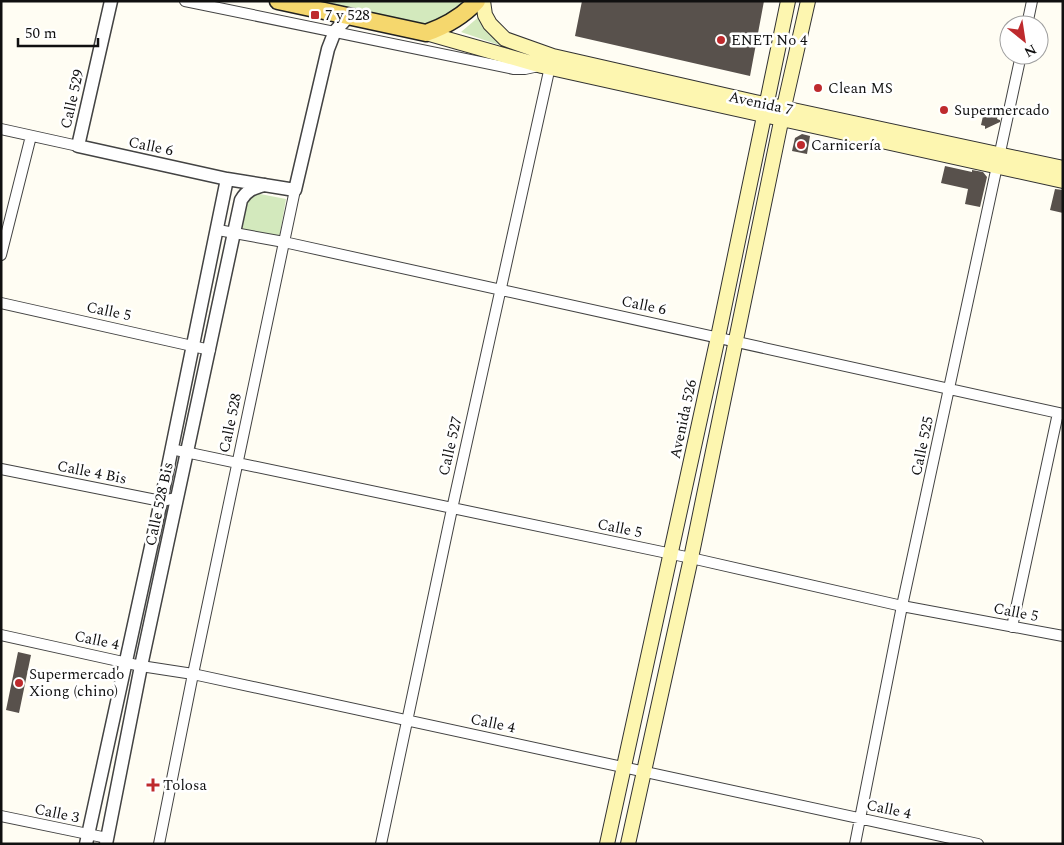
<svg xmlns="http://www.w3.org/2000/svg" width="1064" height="845" font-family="Spectral,serif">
<rect width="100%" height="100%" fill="#fffdf3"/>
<path fill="#d3e9bd" d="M 313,1 L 469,1 L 430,26 Z
M 481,15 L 499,41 L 534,57 L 461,32 Z
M 255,193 L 286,199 L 279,239 L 242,232 L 247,199 Z"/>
<path fill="#58514c" d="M 582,1 L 764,1 L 750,76 L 575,36 Z
M 990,109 L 999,112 L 997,119 L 1000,120 L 1000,122 L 985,129 L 985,126 L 981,125 L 983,116 L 988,117 Z
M 802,134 L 810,136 L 807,154 L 792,151 L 795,138 Z
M 945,166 L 972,172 L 972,170 L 983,172 L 987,177 L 980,207 L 965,204 L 968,189 L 941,183 Z
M 1055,189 L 1063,190 L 1063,213 L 1050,210 Z
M 18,652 L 31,655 L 19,713 L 6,710 Z"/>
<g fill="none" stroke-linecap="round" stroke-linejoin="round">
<g stroke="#434343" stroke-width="12">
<path id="minor" d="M 185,1 L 514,69 L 525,69 L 539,66
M 1027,25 L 1032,1
M 1,129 L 78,146
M 218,230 L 284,242 L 1063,414
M 1,255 L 31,136
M 1,303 L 210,350
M 171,449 L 691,558 L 902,606 L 1063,636
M 1,469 L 161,501 L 177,498
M 1012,627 L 1058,413
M 1,635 L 141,666 L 193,674 L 978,844
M 1,816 L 107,838
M 159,844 L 193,674 L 295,190
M 381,844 L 452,509 L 551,62
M 855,844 L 902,606 L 1021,55"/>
</g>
<g stroke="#434343" stroke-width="15">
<path id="tertiary" d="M 111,1 L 78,146 L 227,179 L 295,190 L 328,49 L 335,31 L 349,16
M 86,844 L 161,501 L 227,179
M 106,844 L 141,666 L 241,200 C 247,190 253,188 265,185"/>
</g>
<g stroke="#323232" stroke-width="16">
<path id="secondary" d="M 483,1 L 485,15 L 490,24 L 505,39 L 553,56 L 755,102 L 1063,168
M 426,33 L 542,66 L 1063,181
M 607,844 L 718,337 L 788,1
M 628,844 L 691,558 L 784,107 L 808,1"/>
</g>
<g stroke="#212121" stroke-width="19">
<path id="primary" d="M 278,1 L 426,33 C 446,26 462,17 477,1"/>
</g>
<use href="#minor" stroke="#fff" stroke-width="10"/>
<use href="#tertiary" stroke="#fff" stroke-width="12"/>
<use href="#secondary" stroke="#fdf6b0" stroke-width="14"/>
<use href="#primary" stroke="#f5d76d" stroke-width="16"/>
</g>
<g fill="#be2a2d" stroke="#fff" stroke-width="2">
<rect x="310" y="10" width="10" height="10" rx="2.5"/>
<circle cx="721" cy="40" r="5"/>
<circle cx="818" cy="88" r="5"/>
<circle cx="944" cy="110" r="5"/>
<circle cx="801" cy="145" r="5"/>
<circle cx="19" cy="683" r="5"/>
<path d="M150.5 777.5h5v5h5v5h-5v5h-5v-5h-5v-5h5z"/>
</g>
<g text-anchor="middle" stroke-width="5" stroke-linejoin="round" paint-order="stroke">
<g font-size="15" fill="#101010" stroke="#fff" text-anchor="start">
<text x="325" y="20">7 y 528</text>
<text x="731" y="45">ENET No 4</text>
<text x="828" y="93">Clean MS</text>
<text x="954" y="115">Supermercado</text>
<text x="811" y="150">Carnicería</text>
<text x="29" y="679">Supermercado<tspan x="29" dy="17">Xiong (chino)</tspan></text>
<text x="163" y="790">Tolosa</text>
</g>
<g font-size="15" fill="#101010" stroke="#fff">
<text transform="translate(72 99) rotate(-77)" y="5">Calle 529</text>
<text transform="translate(761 103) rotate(12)" y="5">Avenida 7</text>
<text transform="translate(151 146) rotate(12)" y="5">Calle 6</text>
<text transform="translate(644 305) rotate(12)" y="5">Calle 6</text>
<text transform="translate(109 311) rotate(12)" y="5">Calle 5</text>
<text transform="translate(683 419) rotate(-78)" y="5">Avenida 526</text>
<text transform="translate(230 423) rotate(-78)" y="5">Calle 528</text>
<text transform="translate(450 446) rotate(-77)" y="5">Calle 527</text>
<text transform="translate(922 446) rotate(-78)" y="5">Calle 525</text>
<text transform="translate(92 472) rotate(11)" y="5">Calle 4 Bis</text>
<text transform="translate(159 504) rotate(-78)" y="5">Calle 528 Bis</text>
<text transform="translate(620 528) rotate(12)" y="5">Calle 5</text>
<text transform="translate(1016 612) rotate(11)" y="5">Calle 5</text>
<text transform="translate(97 640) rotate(12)" y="5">Calle 4</text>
<text transform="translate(493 723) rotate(12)" y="5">Calle 4</text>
<text transform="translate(889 809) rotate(12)" y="5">Calle 4</text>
<text transform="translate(57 813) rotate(12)" y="5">Calle 3</text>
</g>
</g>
<rect width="1064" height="845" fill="none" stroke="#101010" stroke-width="5"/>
<g transform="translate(1024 40) rotate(150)"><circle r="24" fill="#ffffff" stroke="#9f9f9f"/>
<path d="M0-4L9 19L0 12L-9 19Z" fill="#be2a2d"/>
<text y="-8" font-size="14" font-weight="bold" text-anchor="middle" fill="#101010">N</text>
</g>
<path d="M18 38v8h80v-8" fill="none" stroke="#101010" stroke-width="2.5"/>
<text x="25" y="38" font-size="15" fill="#101010" stroke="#ffffff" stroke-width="4" paint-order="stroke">50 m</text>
</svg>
